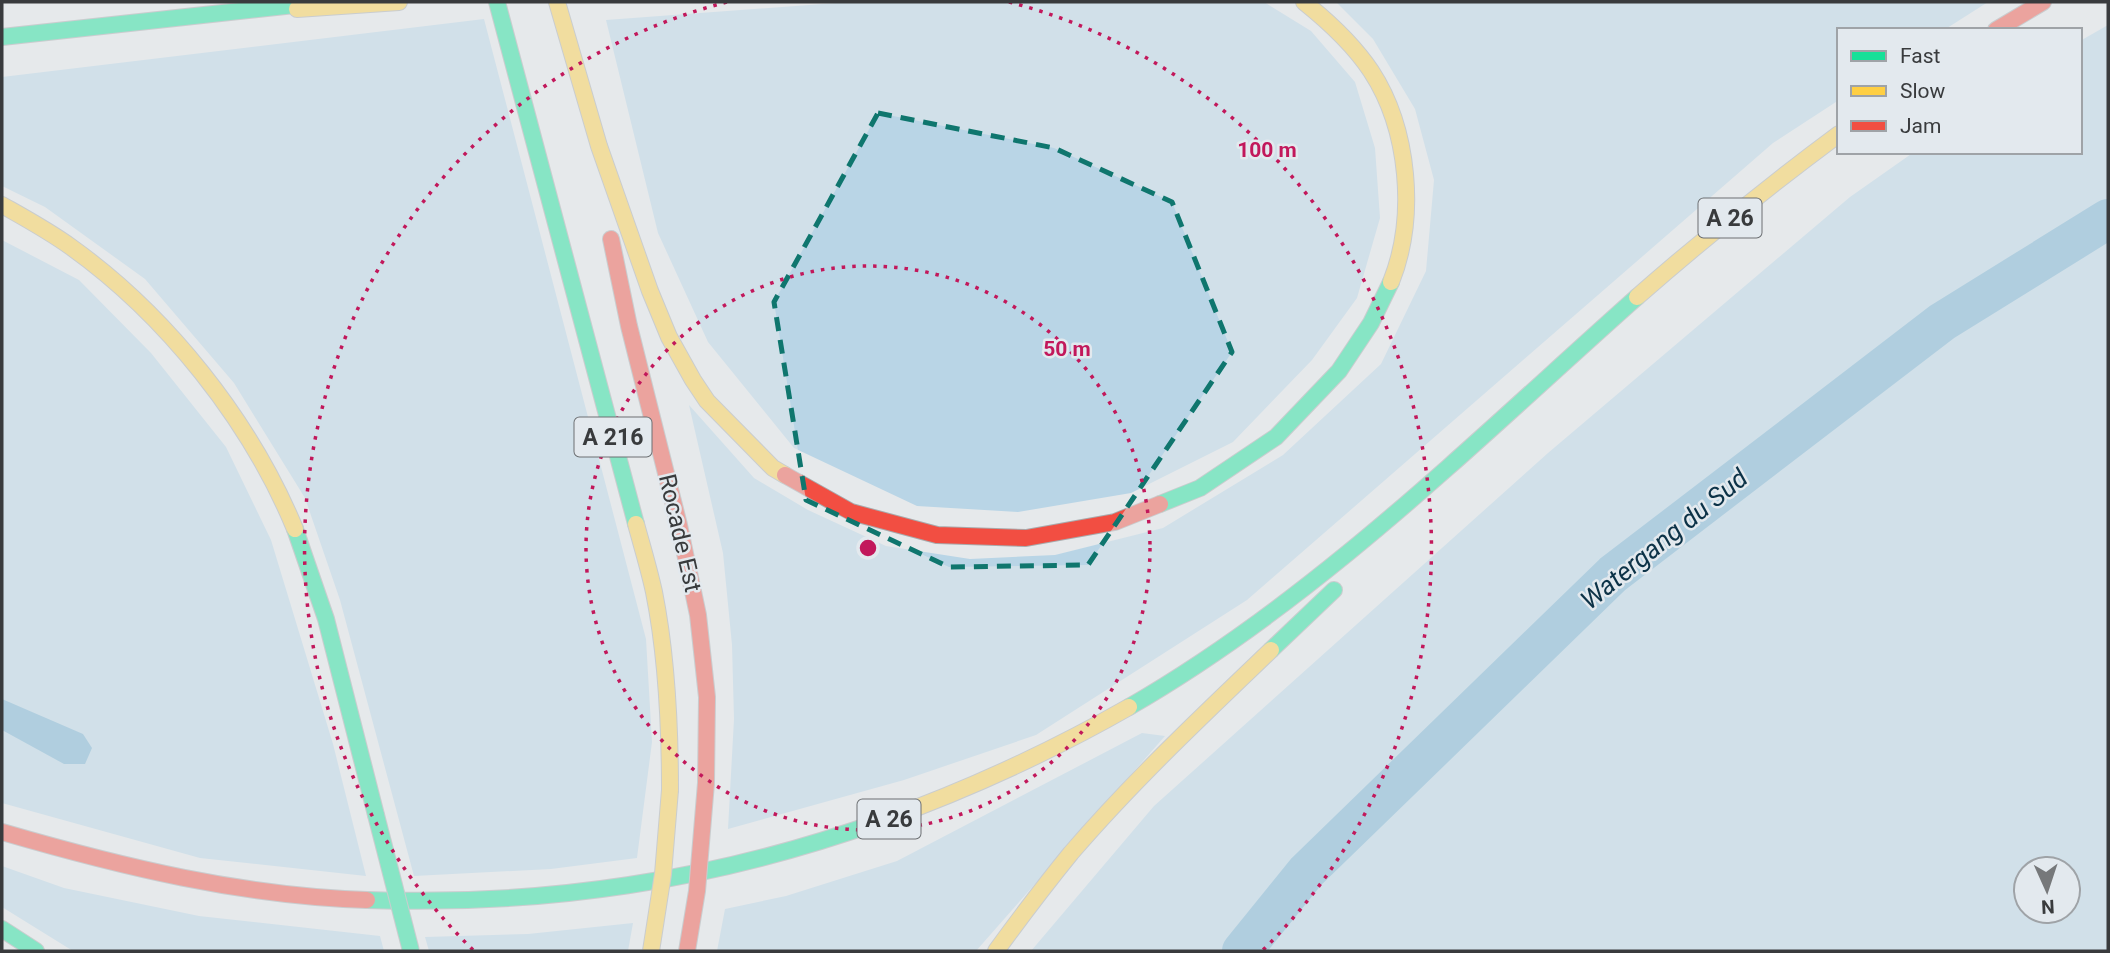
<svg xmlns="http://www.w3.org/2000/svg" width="2110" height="953" font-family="Roboto,sans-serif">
<rect width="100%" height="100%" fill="#e6e9eb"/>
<path fill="#b9d5e6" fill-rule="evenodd" d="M 849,2 L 1264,2 L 1311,31 L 1355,82 L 1375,148 L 1380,218 L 1357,298 L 1312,360 L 1233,442 L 1131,493 L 1018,512 L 917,506 L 794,448 L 708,342 L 658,233 L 606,20 Z
M 1336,2 L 1988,2 L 1944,30 L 1839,30 L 1839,100 L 1773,143 L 1247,600 L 1036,735 L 904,780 L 728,829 L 734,719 L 732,645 L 723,553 L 689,405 L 754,478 L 808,510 L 886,546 L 970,559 L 1055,555 L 1163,528 L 1283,455 L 1381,364 L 1426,271 L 1434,180 L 1415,109 L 1373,39 Z
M 484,19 L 646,639 L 652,742 L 637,858 L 551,869 L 414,876 L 340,600 L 305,498 L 234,383 L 145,279 L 45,207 L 2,186 L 2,77 Z
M 2108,25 L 2108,951 L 1031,951 L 1154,806 L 1548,453 L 1850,197 L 1914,152 L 2080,152 L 2080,41 ZM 2068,869 L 2068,911 L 2026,911 L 2026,869 Z
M 2,240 L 79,280 L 151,353 L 226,447 L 271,540 L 333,744 L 366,876 L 200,858 L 2,803 Z
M 1142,733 L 1165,736 L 976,951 L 717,951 L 725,909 L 786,896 L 897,861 Z
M 2,866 L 64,888 L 199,916 L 380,936 L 384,951 L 73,951 L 2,907 Z
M 633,923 L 628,951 L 429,951 L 425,937 L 528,934 Z"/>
<path fill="#70aed1" d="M 2,699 L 83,734 L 92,748 L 85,764 L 64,764 L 2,730 Z"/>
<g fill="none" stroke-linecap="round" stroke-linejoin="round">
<path stroke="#70aed1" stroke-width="40" d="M 1242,951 L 1306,872 L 1613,574 L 1942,322 L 2108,219"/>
<g stroke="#a8aaac" stroke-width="18">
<path id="fast" d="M 497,2 L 636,524
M 2,37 L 322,2
M 1160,504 L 1200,488 L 1276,437 L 1339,371 L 1371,323 L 1391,282
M 295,529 L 326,619 L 376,815
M 1271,650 L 1334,590
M 1129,707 C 1318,598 1475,441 1637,297
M 367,900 C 545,906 713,881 881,821
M 2,929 L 36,951"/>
</g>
<g stroke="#a8aaac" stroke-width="18">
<path id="slow" d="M 557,2 L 599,146 L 650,291 L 669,337 L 693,380 L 707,401 L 773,468 L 785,475
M 1304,2 C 1329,22 1353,44 1371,71 C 1409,129 1417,217 1391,282
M 297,9 L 399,2
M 2,205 C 25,218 49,231 71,247 C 166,315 250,420 295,529
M 1637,297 C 1702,240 1769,186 1839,134
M 636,524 C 642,546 649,569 654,592 C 667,657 670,723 670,790
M 881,821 C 967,790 1050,752 1129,707
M 996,951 C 1020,918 1045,885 1071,853 C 1133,781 1202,716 1271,650"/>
</g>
<g stroke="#a8aaac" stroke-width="18">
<path id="jam" d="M 1996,30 L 2043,2
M 611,239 L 629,326 L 679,525 L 698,615 L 707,697 L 706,783
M 785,475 L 851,512 L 937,535 L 1026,538 L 1115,522 L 1160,504
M 2,832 C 122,867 242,896 367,900"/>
</g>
<use href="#fast" stroke="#16e098" stroke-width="16"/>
<use href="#slow" stroke="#ffcf43" stroke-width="16"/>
<use href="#jam" stroke="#f24e42" stroke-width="16"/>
<g stroke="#a8aaac" stroke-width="18" stroke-linecap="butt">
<path id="fast-bridge" d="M 376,815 L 411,951"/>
</g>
<g stroke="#a8aaac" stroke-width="18" stroke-linecap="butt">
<path id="slow-bridge" d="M 651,951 L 663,874 L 670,790"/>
</g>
<g stroke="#a8aaac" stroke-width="18" stroke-linecap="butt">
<path id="jam-bridge" d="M 687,951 L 697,891 L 706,783"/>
</g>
<use href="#fast-bridge" stroke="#16e098" stroke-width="16"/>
<use href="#slow-bridge" stroke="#ffcf43" stroke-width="16"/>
<use href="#jam-bridge" stroke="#f24e42" stroke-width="16"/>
</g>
<path d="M0 0H2110V953H0ZM 878,113 L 1054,148 L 1172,202 L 1232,352 L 1088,565 L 949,567 L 806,500 L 774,302 Z" fill="#e6e9eb" fill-opacity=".55" fill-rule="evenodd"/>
<path fill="none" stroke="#0f766e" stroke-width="5" stroke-dasharray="14 9" stroke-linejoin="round" d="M 878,113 L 1054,148 L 1172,202 L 1232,352 L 1088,565 L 949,567 L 806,500 L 774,302 Z"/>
<g fill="none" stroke="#c2185b" stroke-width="3.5" stroke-dasharray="3.5 7">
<circle cx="868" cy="548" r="282"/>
<path d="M473 950A564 564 0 0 1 727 2M1009 2A564 564 0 0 1 1263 950"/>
</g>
<g text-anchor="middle" stroke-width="5" stroke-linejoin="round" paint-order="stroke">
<g fill="#e3e9ee" stroke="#6c6f72" stroke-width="2">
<rect x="1698.5" y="198.5" width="63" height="39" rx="5"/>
<rect x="574.5" y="417.5" width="77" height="39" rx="5"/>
<rect x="857.5" y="799.5" width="63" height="39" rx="5"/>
</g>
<g font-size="23" font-weight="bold" fill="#393b3d">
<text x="1730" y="226">A 26</text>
<text x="613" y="445">A 216</text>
<text x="889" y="827">A 26</text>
</g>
<g font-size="24" fill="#393b3d" stroke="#e3e9ee">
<text transform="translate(680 533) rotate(77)" y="8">Rocade Est</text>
</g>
<g font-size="26" font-style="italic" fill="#0c3247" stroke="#e3e9ee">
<text transform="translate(1664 539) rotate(-39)" y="9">Watergang du Sud</text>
</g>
</g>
<circle cx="868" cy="548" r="10" fill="#c2185b" stroke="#e3e9ee" stroke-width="3.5"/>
<g font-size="21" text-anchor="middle" font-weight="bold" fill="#c2185b" stroke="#e3e9ee" stroke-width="5" stroke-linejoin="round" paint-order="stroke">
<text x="1267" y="157">100 m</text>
<text x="1067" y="356">50 m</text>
</g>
<rect width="2110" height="953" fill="none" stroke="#393b3d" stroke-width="7"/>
<rect x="1837" y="28" width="245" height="126" fill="#e3e9ee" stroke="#9fa3a7" stroke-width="2"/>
<rect x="1851" y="51" width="35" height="10" fill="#16e098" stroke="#9fa3a7" stroke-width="2"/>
<text x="1900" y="63" font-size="21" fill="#393b3d">Fast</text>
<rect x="1851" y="86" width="35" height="10" fill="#ffcf43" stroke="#9fa3a7" stroke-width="2"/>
<text x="1900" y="98" font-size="21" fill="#393b3d">Slow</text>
<rect x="1851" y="121" width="35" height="10" fill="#f24e42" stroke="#9fa3a7" stroke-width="2"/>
<text x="1900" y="133" font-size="21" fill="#393b3d">Jam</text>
<g transform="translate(2047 890) rotate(177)"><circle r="33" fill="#e3e9ee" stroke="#9fa3a7" stroke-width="2"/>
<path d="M0-5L12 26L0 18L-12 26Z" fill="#76787a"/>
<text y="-10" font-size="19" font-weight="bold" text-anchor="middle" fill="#393b3d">N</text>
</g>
</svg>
